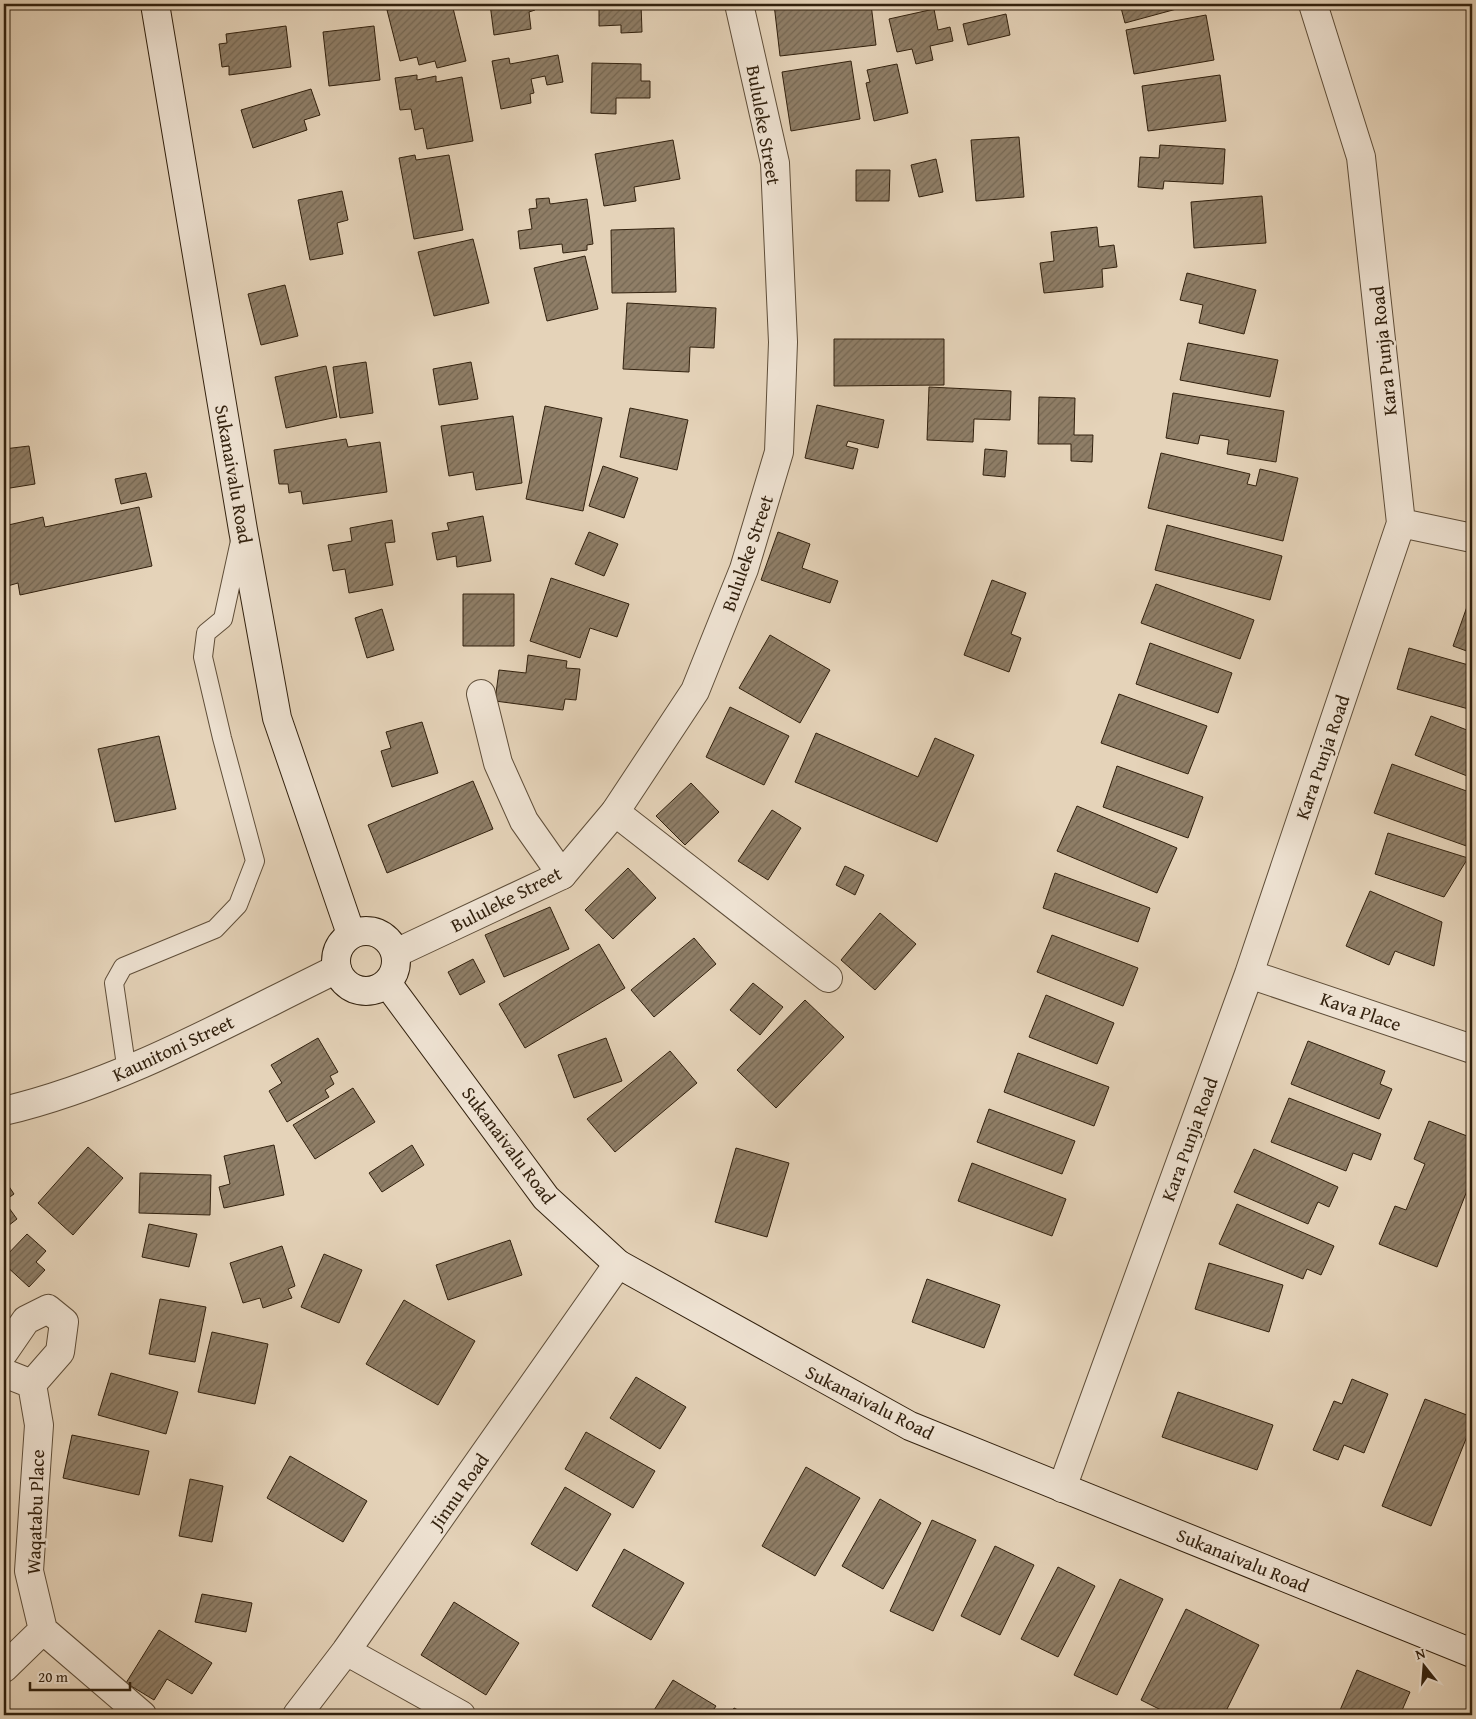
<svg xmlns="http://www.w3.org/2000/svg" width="1476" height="1719" font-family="'Gentium Book Plus',serif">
<defs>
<pattern id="building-hatch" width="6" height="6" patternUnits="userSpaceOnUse" patternTransform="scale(1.25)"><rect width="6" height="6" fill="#8f7e67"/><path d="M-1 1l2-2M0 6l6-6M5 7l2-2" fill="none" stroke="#756753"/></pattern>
</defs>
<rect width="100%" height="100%" fill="#e5d3b9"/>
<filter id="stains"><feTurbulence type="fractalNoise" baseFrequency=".004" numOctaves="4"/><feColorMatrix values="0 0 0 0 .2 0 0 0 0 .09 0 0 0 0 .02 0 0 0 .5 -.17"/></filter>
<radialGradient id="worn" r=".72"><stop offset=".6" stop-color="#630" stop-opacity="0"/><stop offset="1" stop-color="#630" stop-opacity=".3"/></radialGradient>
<path fill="url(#building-hatch)" stroke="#32210e" d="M 411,4 L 452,4 L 466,61 L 437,68 L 435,61 L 419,65 L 417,57 L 400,61 L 387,10 Z
M 490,4 L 534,4 L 535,10 L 529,12 L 531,29 L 494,35 Z
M 599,4 L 641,4 L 642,32 L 621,33 L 621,25 L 599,26 Z
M 774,4 L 871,4 L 876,45 L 780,56 Z
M 1120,4 L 1195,4 L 1125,23 Z
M 934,9 L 938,30 L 950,27 L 953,41 L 930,46 L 933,60 L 916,64 L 912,49 L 897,52 L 889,19 Z
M 1006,14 L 1010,35 L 968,45 L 963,24 Z
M 1206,15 L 1214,60 L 1134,74 L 1126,30 Z
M 286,26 L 291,67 L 229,75 L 229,66 L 222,67 L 219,44 L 227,43 L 226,34 Z
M 374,26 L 380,80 L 329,86 L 323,32 Z
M 558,55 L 563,82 L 547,85 L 545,76 L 531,79 L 534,93 L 530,94 L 531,103 L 501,109 L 492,61 L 509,58 L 510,64 Z
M 851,61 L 860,119 L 791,131 L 782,72 Z
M 592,63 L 641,64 L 641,81 L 650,81 L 650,98 L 616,98 L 616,114 L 591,113 Z
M 897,64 L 908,113 L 874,121 L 866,83 L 870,82 L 867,70 Z
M 417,75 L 417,80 L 436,76 L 436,82 L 462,77 L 473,141 L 427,149 L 423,128 L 415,130 L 411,109 L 400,110 L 395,78 Z
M 1220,75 L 1226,121 L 1148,131 L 1142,86 Z
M 311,89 L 320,115 L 304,120 L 307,130 L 253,148 L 241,110 Z
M 1019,137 L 1024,197 L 976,201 L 971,140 Z
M 673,140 L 680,179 L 634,187 L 636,201 L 604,206 L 595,154 Z
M 1160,145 L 1225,149 L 1223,184 L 1164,181 L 1163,189 L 1138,187 L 1140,157 L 1159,158 Z
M 415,155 L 416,160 L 449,155 L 463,230 L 414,239 L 399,158 Z
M 936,159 L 943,192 L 919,197 L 911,165 Z
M 856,170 L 890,170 L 889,201 L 856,201 Z
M 342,191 L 348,220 L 337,223 L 343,254 L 310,260 L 298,200 Z
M 1262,196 L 1266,243 L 1194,248 L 1191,202 Z
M 549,198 L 550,204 L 587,199 L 593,244 L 587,245 L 587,250 L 563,253 L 562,244 L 520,249 L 518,231 L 532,229 L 529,209 L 537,208 L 536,199 Z
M 1097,227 L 1099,247 L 1114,245 L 1117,267 L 1102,269 L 1103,287 L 1044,293 L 1040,263 L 1054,261 L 1051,232 Z
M 674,228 L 676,292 L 612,293 L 611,230 Z
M 473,239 L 489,303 L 434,316 L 418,252 Z
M 585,256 L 598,309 L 547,321 L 534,268 Z
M 1187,273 L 1256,290 L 1244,334 L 1199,323 L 1203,305 L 1180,300 Z
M 285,285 L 298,336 L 261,345 L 248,294 Z
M 627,303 L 716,308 L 714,348 L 690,347 L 689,372 L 623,369 Z
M 834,339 L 944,339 L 944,385 L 834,386 Z
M 1188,343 L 1278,360 L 1270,397 L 1180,380 Z
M 366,362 L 373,413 L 340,418 L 333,367 Z
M 471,362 L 478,399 L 439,405 L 433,369 Z
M 326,366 L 337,417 L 286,428 L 275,377 Z
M 929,387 L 1011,391 L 1010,420 L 974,419 L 973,442 L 927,440 Z
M 1173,393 L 1284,411 L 1276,462 L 1227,454 L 1229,440 L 1200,435 L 1198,444 L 1166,438 Z
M 1039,397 L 1075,398 L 1074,435 L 1093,435 L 1092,462 L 1071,461 L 1071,444 L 1038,444 Z
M 817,405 L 884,420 L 878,448 L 848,441 L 846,446 L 858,449 L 853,469 L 805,458 Z
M 545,406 L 602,418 L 583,511 L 526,499 Z
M 630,408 L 688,420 L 677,470 L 620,457 Z
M 513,416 L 522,483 L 476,490 L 473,472 L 449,476 L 441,426 Z
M 346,439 L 348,447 L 380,442 L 387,492 L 303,504 L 301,491 L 289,493 L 288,484 L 279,484 L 274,450 Z
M 29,446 L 35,484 L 4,489 L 4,449 Z
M 985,449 L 1007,451 L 1005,477 L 983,475 Z
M 1161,453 L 1250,474 L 1247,484 L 1256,486 L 1260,469 L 1298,478 L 1283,541 L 1148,508 Z
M 603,466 L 638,478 L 624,518 L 589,506 Z
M 146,473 L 152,497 L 121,504 L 115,479 Z
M 139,507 L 152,566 L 20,595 L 18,583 L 4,587 L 4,526 L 43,517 L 45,527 Z
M 483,516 L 491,561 L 457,567 L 456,556 L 437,560 L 432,533 L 449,530 L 447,523 Z
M 392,520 L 395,542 L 385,543 L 393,585 L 349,593 L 345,569 L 333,571 L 328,545 L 352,541 L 350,528 Z
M 1167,525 L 1282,556 L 1270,600 L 1155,570 Z
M 589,532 L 618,544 L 604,576 L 575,564 Z
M 778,532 L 810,544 L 802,568 L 838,581 L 830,603 L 761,580 Z
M 551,578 L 629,604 L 617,637 L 590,628 L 580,658 L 530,641 Z
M 992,580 L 1026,593 L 1011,634 L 1021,638 L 1009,672 L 964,655 Z
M 1156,584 L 1254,620 L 1240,659 L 1141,623 Z
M 463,594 L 514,594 L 514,646 L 463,646 Z
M 1469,601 L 1472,602 L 1472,653 L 1453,646 Z
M 382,609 L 394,650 L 367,658 L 355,618 Z
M 770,635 L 830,670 L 800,723 L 739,688 Z
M 1150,643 L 1232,673 L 1218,713 L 1136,684 Z
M 1409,648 L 1472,666 L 1472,710 L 1397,689 Z
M 528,655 L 567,661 L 566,668 L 580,669 L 576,700 L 565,699 L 563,710 L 495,701 L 499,670 L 526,673 Z
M 1119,694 L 1207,726 L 1188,774 L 1101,743 Z
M 730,707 L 789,736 L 764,785 L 706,757 Z
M 1431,716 L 1472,732 L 1472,778 L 1415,755 Z
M 422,722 L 438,773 L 392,787 L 381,751 L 391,748 L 386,732 Z
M 816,733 L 918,777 L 935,738 L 974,755 L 937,842 L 795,782 Z
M 159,736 L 176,809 L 115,822 L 98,749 Z
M 1392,764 L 1472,793 L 1472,848 L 1374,813 Z
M 1117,766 L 1203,797 L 1188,838 L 1103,807 Z
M 473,781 L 493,829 L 387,873 L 368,825 Z
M 691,783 L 719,812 L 685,845 L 656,816 Z
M 1077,806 L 1177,848 L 1157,893 L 1057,851 Z
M 772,810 L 801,828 L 768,880 L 738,861 Z
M 1388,833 L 1468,858 L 1444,897 L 1375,874 Z
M 845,866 L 864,875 L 855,895 L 836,885 Z
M 628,868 L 656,898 L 613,939 L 585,910 Z
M 1055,873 L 1150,908 L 1138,942 L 1043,908 Z
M 1370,891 L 1442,922 L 1434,966 L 1395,951 L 1389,965 L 1346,946 Z
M 550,907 L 569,949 L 504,977 L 485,935 Z
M 880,913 L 916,944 L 875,990 L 841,960 Z
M 1052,935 L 1138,968 L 1123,1006 L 1037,972 Z
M 694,938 L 716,964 L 654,1017 L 631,990 Z
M 599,944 L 625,988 L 525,1048 L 499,1004 Z
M 473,959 L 485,982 L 460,995 L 448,972 Z
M 753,983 L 783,1007 L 760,1035 L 730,1010 Z
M 1046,995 L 1114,1023 L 1097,1064 L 1029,1037 Z
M 805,1000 L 844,1037 L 776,1108 L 737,1070 Z
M 318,1038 L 338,1072 L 330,1076 L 334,1084 L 325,1090 L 329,1097 L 287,1122 L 269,1091 L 282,1083 L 271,1065 Z
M 606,1038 L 622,1081 L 574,1098 L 558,1055 Z
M 1308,1041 L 1385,1071 L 1380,1084 L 1392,1089 L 1379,1119 L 1291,1084 Z
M 670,1051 L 697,1083 L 615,1152 L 587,1119 Z
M 1018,1053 L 1109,1087 L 1094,1126 L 1004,1092 Z
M 353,1088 L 375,1122 L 315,1159 L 293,1125 Z
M 1289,1098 L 1381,1134 L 1371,1160 L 1353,1153 L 1346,1171 L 1271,1142 Z
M 989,1109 L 1075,1141 L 1062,1174 L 977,1142 Z
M 1429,1121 L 1472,1138 L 1472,1178 L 1437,1267 L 1379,1244 L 1395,1206 L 1406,1210 L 1425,1164 L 1414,1159 Z
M 274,1145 L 284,1195 L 224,1208 L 219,1187 L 230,1184 L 224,1156 Z
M 412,1145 L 424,1165 L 382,1192 L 369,1173 Z
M 88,1147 L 123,1178 L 73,1235 L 38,1203 Z
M 736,1148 L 789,1163 L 767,1237 L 715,1222 Z
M 1254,1149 L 1338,1187 L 1329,1207 L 1318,1202 L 1308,1224 L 1234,1192 Z
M 972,1163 L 1066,1199 L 1052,1236 L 958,1201 Z
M 140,1173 L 211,1175 L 210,1215 L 139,1213 Z
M 4,1179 L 14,1194 L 4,1201 L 17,1219 L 4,1229 Z
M 1237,1204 L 1334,1246 L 1321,1275 L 1307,1269 L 1303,1279 L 1219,1244 Z
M 149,1224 L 197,1234 L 189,1267 L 142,1257 Z
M 27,1234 L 46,1251 L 36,1262 L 45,1270 L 29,1287 L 4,1264 L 4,1258 Z
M 510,1240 L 522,1275 L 448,1300 L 436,1265 Z
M 282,1246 L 295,1286 L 288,1289 L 292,1298 L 263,1308 L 260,1298 L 243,1303 L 230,1263 Z
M 324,1254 L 362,1270 L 339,1323 L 301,1307 Z
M 1209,1263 L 1283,1285 L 1269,1332 L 1195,1309 Z
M 927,1279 L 1000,1305 L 984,1348 L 912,1322 Z
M 160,1299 L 206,1307 L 195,1362 L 149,1354 Z
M 404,1300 L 475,1341 L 438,1405 L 366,1364 Z
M 212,1332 L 268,1344 L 255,1404 L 198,1392 Z
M 111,1373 L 178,1392 L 166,1434 L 98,1415 Z
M 636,1377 L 686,1407 L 660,1449 L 610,1418 Z
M 1352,1379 L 1388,1394 L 1364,1453 L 1344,1445 L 1338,1460 L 1313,1450 L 1334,1401 L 1342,1404 Z
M 1178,1392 L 1273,1425 L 1257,1470 L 1162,1437 Z
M 1425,1399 L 1472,1417 L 1472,1424 L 1431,1526 L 1382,1506 Z
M 586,1432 L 655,1471 L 633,1508 L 565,1469 Z
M 72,1435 L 149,1451 L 139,1495 L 63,1478 Z
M 290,1456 L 367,1501 L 343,1542 L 267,1498 Z
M 806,1467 L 860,1498 L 815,1576 L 762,1546 Z
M 190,1479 L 223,1486 L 212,1542 L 179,1536 Z
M 565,1487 L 611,1514 L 577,1571 L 531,1544 Z
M 880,1499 L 921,1523 L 883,1589 L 842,1566 Z
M 932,1520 L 976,1540 L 933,1631 L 890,1611 Z
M 995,1546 L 1034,1565 L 1000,1635 L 961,1616 Z
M 624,1549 L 684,1583 L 651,1640 L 592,1606 Z
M 1058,1567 L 1095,1586 L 1058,1657 L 1021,1639 Z
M 1120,1579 L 1163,1599 L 1117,1695 L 1074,1675 Z
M 202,1594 L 252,1603 L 246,1632 L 195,1622 Z
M 454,1602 L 519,1643 L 486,1695 L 421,1655 Z
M 1186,1609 L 1259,1645 L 1224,1715 L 1171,1715 L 1141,1700 Z
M 159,1630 L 212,1663 L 192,1694 L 167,1679 L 154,1700 L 126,1683 Z
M 1357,1670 L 1410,1692 L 1400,1715 L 1338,1715 Z
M 673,1680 L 716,1706 L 710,1715 L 651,1715 Z
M 4,1708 L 17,1712 L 15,1715 L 4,1715 Z
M 734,1708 L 748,1715 L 730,1715 Z"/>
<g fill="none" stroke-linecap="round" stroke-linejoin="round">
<g stroke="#5f4e39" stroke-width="20">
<path id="service" d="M 127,1072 L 114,983 L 123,967 L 215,929 L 238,905 L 255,861 L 222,738 L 203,657 L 206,633 L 223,619 L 240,541"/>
</g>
<g stroke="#5f4e39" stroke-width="30">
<path id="minor" d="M 1401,523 L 1472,538
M 481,694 L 498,763 L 524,821 L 562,875
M 615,812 L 828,978
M 1249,974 L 1472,1049
M 4,1352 L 26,1320 L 48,1309 L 64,1322 L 60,1352 L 32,1384
M 4,1373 L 32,1384 L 39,1425 L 29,1571 L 43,1630 L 142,1715
M 1062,1488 L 1249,974 L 1401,523 L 1361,157 L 1313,4
M 346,1651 L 461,1715
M 4,1668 L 43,1630
M 297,1715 L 346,1651 L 618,1264"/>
</g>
<g stroke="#5f4e39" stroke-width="30">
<path id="tertiary" d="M 396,953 L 562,875 L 615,812 L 695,691 L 744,569 L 779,452 L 783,342 L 775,163 L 739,4
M 4,1111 C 122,1083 228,1022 337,969"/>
</g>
<g stroke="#32210e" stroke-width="30">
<path id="secondary" d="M 155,4 L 243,530 L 277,718 L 351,934
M336 961a30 30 0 1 1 60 0a30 30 0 1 1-60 0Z
M 387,983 L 546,1198 L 618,1264 L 910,1426 L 1472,1653"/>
</g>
<use href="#service" stroke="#eee2d2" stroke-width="18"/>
<use href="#minor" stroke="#eee2d2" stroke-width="28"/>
<use href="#tertiary" stroke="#eee2d2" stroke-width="28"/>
<use href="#secondary" stroke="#eee2d2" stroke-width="28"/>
</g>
<g text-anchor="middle" stroke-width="5" stroke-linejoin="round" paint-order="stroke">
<g font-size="19" fill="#32210e" stroke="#eee2d2">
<text transform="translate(764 125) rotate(80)" y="7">Bululeke Street</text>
<text transform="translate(1383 351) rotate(-96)" y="7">Kara Punja Road</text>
<text transform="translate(234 474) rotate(80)" y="7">Sukanaivalu Road</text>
<text transform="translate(747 553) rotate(-71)" y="7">Bululeke Street</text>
<text transform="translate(1322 757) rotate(-71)" y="7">Kara Punja Road</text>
<text transform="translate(506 899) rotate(-27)" y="7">Bululeke Street</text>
<text transform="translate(1361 1011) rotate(19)" y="7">Kava Place</text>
<text transform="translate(173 1048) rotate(-25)" y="7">Kaunitoni Street</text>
<text transform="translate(1189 1139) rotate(-70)" y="7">Kara Punja Road</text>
<text transform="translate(509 1145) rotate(53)" y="7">Sukanaivalu Road</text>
<text transform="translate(870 1402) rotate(27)" y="7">Sukanaivalu Road</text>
<text transform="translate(459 1491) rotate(-55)" y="7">Jinnu Road</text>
<text transform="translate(35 1512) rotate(-88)" y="7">Waqatabu Place</text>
<text transform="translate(1243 1560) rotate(22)" y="7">Sukanaivalu Road</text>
</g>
</g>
<rect width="1476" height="1719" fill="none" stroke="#e5d3b9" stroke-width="20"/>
<rect x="5" y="5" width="1466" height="1709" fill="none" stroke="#32210e" stroke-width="2.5"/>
<rect x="10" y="10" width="1456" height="1699" fill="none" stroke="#32210e"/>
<g transform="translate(1424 1666) rotate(343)" stroke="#eee2d2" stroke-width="4" paint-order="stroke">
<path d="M0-4L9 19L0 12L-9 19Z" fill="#32210e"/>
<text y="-8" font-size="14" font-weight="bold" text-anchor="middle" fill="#32210e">N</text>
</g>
<path d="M30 1682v8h100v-8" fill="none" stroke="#32210e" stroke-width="2.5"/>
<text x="38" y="1682" font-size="15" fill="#32210e" stroke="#eee2d2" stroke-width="4" paint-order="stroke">20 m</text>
<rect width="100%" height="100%" filter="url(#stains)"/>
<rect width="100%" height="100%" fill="url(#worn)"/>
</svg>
